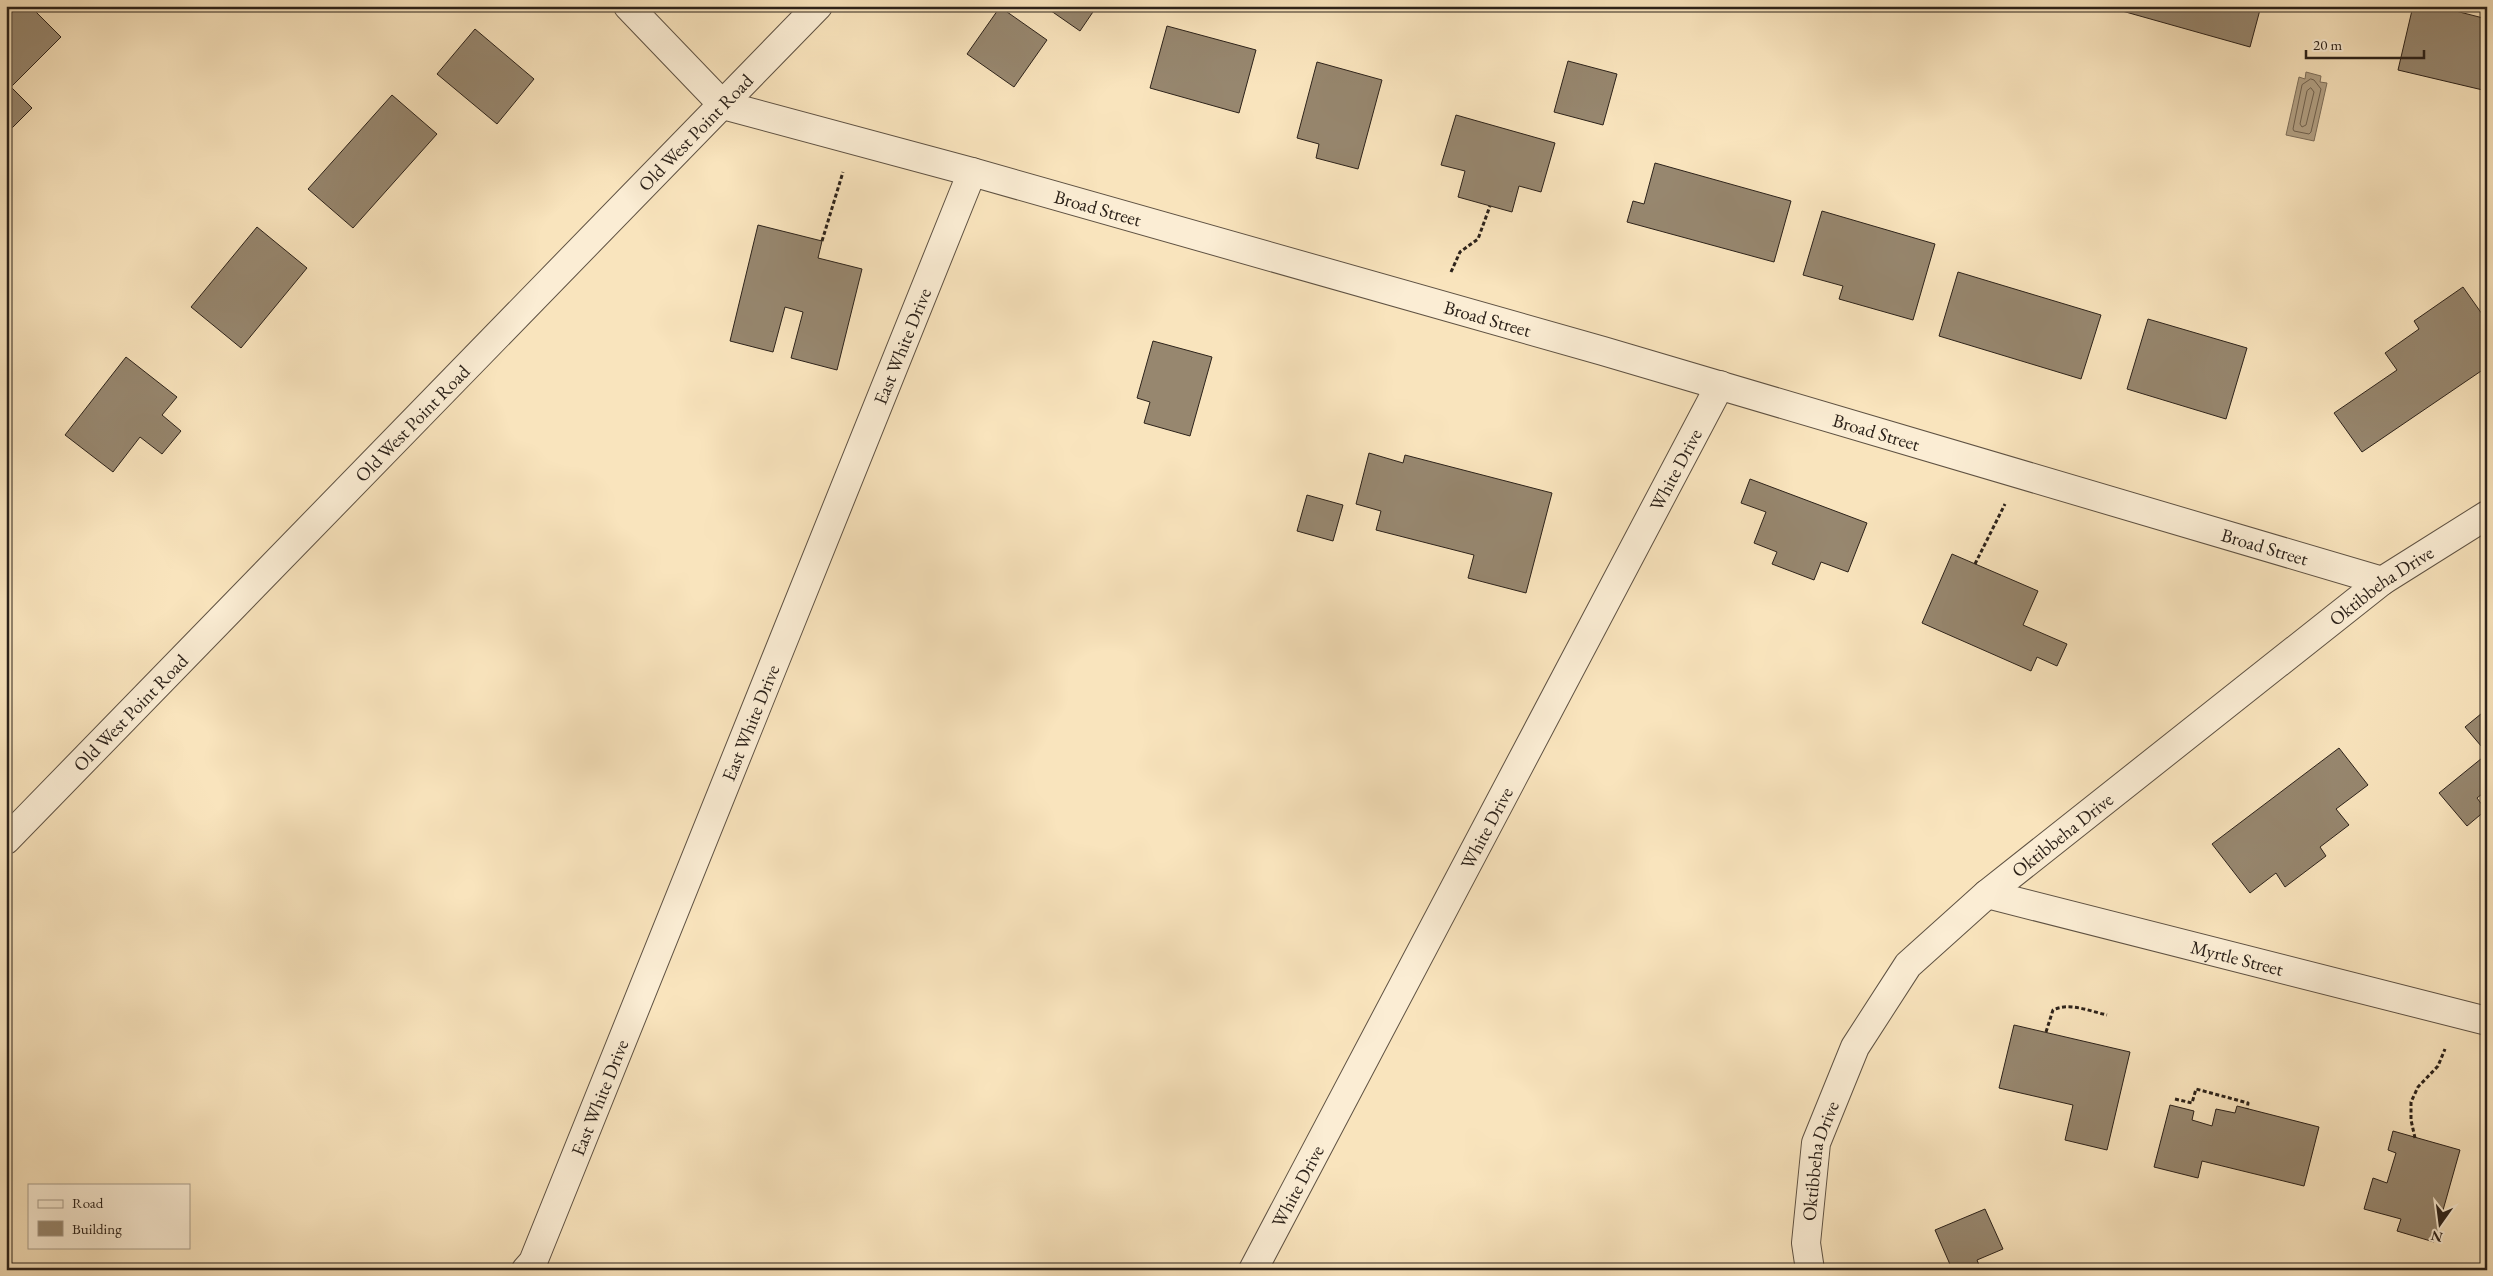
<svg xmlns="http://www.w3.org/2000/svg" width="2493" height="1276" font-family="'EB Garamond',serif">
<rect width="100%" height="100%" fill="#f9e4bd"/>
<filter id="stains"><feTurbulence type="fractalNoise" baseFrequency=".004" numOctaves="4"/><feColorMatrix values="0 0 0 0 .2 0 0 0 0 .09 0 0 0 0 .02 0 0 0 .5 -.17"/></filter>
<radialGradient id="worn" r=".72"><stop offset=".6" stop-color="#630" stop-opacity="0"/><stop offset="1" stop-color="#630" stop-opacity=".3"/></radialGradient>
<path fill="#b3a286" stroke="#7d6f5b" d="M 2306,72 L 2321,76 L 2320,82 L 2327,83 L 2314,141 L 2286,135 L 2299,77 L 2305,79 Z"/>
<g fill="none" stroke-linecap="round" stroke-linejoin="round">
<path stroke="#706250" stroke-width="1" d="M 2311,79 L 2314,80 L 2321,89 L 2311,132 L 2309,134 L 2294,131 L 2293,129 L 2302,85 Z
M 2311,88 L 2314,92 L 2306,125 L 2302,127 L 2300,124 L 2307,91 Z"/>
</g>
<path fill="#97876f" stroke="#2c221a" d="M 13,6 L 30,6 L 61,37 L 11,87 L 32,108 L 11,129 L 6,125 L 6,13 Z
M 1044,6 L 1097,6 L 1080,31 Z
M 2116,6 L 2261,6 L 2250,47 L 2115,9 Z
M 2413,6 L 2436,6 L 2487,19 L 2487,91 L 2398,70 Z
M 1000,7 L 1047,40 L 1014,87 L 967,54 Z
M 1167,26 L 1256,50 L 1239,113 L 1150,88 Z
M 475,29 L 534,79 L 497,124 L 437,74 Z
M 1568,61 L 1617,74 L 1603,125 L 1554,112 Z
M 1317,62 L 1382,80 L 1358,169 L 1316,158 L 1319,144 L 1297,138 Z
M 392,95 L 437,134 L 353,228 L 308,189 Z
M 1456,115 L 1555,143 L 1541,192 L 1519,186 L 1512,212 L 1458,197 L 1465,171 L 1441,165 Z
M 1655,163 L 1791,201 L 1774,262 L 1627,222 L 1633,201 L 1644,204 Z
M 1822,211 L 1935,244 L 1913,320 L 1839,299 L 1843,286 L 1803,275 Z
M 758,225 L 822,241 L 818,258 L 862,269 L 837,370 L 791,358 L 803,312 L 785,307 L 773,352 L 730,341 Z
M 257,227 L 307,268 L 241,348 L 191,307 Z
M 1958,272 L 2101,315 L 2081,379 L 1939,336 Z
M 2463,287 L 2487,321 L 2487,367 L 2362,452 L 2334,413 L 2397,370 L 2385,353 L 2419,329 L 2414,321 Z
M 2148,319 L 2247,348 L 2226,419 L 2127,389 Z
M 1153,341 L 1212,357 L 1190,436 L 1144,423 L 1150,402 L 1137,398 Z
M 126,357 L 177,397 L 162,415 L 181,431 L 162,454 L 140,437 L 113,472 L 65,435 Z
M 1369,453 L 1403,463 L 1405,455 L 1552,493 L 1526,593 L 1468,578 L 1474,555 L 1376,530 L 1381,511 L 1356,504 Z
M 1750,479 L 1867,523 L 1848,572 L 1821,562 L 1814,580 L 1772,564 L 1777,552 L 1754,543 L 1766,512 L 1741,503 Z
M 1307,495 L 1343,505 L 1333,541 L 1297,531 Z
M 1952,554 L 2038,591 L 2023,625 L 2067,644 L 2057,666 L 2037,657 L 2031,671 L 1922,623 Z
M 2487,709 L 2487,753 L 2465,727 Z
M 2339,748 L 2368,785 L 2336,809 L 2349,825 L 2320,847 L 2326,856 L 2285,887 L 2276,873 L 2250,893 L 2212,844 Z
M 2487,754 L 2487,790 L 2477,798 L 2486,810 L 2467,826 L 2439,793 Z
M 2014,1025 L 2130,1052 L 2107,1150 L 2065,1140 L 2073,1105 L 1999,1088 Z
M 2170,1105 L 2194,1111 L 2192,1120 L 2212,1126 L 2216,1109 L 2235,1113 L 2237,1106 L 2319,1127 L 2304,1186 L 2202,1161 L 2198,1178 L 2154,1167 Z
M 2393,1131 L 2460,1150 L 2434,1242 L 2397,1231 L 2401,1219 L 2364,1209 L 2373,1178 L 2387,1183 L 2396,1153 L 2388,1150 Z
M 1985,1209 L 2003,1249 L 1977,1260 L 1981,1270 L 1949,1270 L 1952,1269 L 1935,1230 Z"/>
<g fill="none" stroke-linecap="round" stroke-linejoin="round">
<g stroke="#5f5243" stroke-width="30">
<g id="minor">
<path id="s1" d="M 628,6 L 723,105 L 972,172 L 1603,351 L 2382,581"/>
<path id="s2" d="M 1987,894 L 2487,1021"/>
<path id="s3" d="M 526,1270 L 533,1262 L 972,172"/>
<path id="s4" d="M 1253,1270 L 1720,385"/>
<path id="s5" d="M 1810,1270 L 1806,1243 L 1816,1143 L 1855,1047 L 1908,965 L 1987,894 L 2382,581 L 2487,515"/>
</g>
</g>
<g stroke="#5f5243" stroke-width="30">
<g id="tertiary">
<path id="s6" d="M 6,840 L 818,6"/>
</g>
</g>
<path stroke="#2c221a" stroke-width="3" stroke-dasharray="4 2.5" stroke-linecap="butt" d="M 822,241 L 843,172
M 1451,272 L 1460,252 L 1478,239 L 1490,206
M 1975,564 L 2005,504
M 2046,1032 L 2053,1010 C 2070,1002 2089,1011 2107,1015
M 2175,1099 L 2192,1103 L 2196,1089 L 2248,1103 L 2247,1109
M 2415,1138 L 2411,1120 L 2411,1102 L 2418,1087 L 2438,1066 L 2445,1049"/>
<use href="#minor" stroke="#fbedd4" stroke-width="28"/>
<use href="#tertiary" stroke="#fbedd4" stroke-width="28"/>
</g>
<g text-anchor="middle" stroke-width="4" stroke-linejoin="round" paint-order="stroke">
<g font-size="19" fill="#2c221a" stroke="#fbedd4">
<text dy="7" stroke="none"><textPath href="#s6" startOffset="988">Old West Point Road</textPath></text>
<text dy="7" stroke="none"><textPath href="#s1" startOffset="526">Broad Street</textPath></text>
<text dy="7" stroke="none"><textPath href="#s1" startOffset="931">Broad Street</textPath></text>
<text dy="7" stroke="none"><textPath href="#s3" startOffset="998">East White Drive</textPath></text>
<text dy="7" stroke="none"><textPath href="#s6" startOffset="582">Old West Point Road</textPath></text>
<text dy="7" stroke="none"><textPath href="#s1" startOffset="1336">Broad Street</textPath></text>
<text dy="7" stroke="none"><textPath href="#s4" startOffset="905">White Drive</textPath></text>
<text dy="7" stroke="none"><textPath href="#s1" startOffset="1741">Broad Street</textPath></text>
<text dy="7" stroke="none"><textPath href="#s5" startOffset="936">Oktibbeha Drive</textPath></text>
<text dy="7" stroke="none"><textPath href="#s6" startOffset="178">Old West Point Road</textPath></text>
<text dy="7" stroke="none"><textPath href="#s3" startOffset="592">East White Drive</textPath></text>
<text dy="7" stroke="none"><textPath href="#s4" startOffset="500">White Drive</textPath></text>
<text dy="7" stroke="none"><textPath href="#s5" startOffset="531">Oktibbeha Drive</textPath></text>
<text dy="7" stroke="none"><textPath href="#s2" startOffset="258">Myrtle Street</textPath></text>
<text dy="7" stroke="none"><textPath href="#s3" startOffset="188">East White Drive</textPath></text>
<text dy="7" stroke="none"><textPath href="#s5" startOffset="111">Oktibbeha Drive</textPath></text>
<text dy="7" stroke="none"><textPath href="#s4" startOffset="95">White Drive</textPath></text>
</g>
</g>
<rect width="2493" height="1276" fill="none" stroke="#f9e4bd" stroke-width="25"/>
<rect x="8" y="8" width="2478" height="1261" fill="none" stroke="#2c221a" stroke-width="2.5"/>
<rect x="12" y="12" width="2468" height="1251" fill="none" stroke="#2c221a"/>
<rect x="28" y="1184" width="162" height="65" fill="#fbedd4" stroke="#a89c8a"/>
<rect x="38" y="1200" width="25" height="8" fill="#fbedd4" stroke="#a89c8a"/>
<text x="72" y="1208" font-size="15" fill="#2c221a">Road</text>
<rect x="38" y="1221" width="25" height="15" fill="#97876f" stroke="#a89c8a"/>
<text x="72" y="1234" font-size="15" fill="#2c221a">Building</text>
<g transform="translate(2440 1224) rotate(194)" stroke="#fbedd4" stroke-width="4" paint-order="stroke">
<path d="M0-4L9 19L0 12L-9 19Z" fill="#2c221a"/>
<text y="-8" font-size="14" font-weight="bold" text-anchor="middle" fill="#2c221a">N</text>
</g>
<path d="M2306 50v8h118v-8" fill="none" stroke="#2c221a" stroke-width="2.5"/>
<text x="2313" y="50" font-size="15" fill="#2c221a" stroke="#fbedd4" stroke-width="4" paint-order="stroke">20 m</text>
<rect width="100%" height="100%" filter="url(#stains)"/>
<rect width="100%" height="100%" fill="url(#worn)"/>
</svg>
